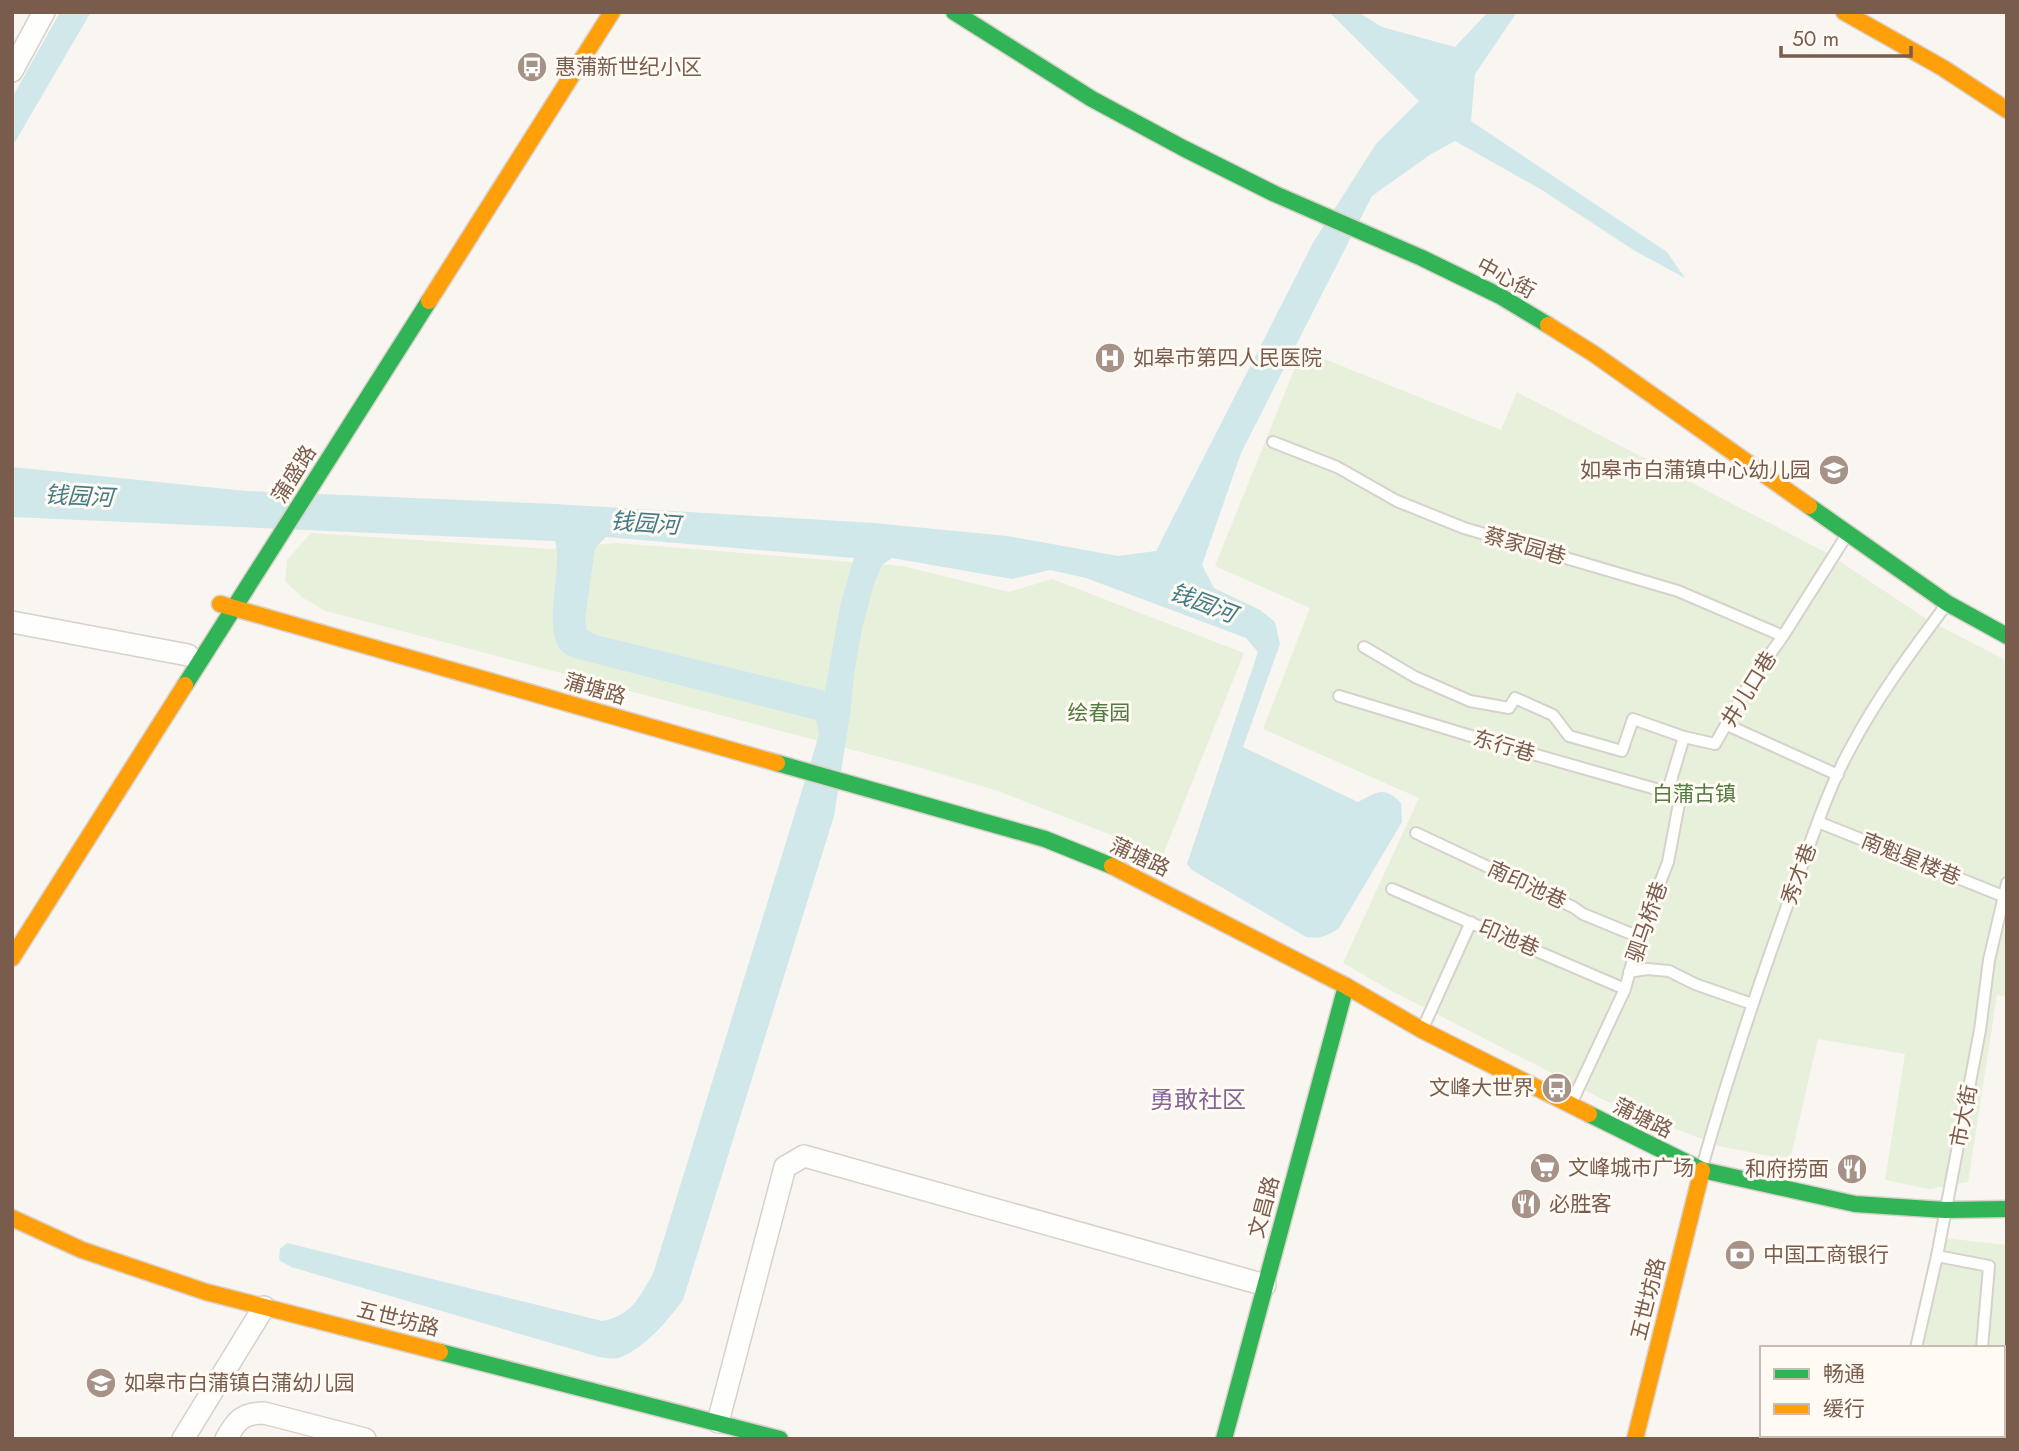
<svg xmlns="http://www.w3.org/2000/svg" width="2019" height="1451" font-family="Jost,'Noto Sans SC',sans-serif">
<rect width="100%" height="100%" fill="#f9f5f0"/>
<path fill="#e7f0db" d="M 1302,350 L 1501,430 L 1517,392 L 1827,553 L 1928,620 L 2007,661 L 2007,997 L 1997,995 L 1968,1182 L 1929,1189 L 1885,1180 L 1905,1054 L 1818,1039 L 1790,1160 L 1719,1146 L 1606,1101 L 1392,991 L 1343,963 L 1419,798 L 1263,729 L 1310,608 L 1215,566 Z
M 311,533 L 551,549 L 617,543 L 902,566 L 1009,592 L 1052,579 L 1244,653 L 1163,855 L 998,791 L 918,767 L 326,611 L 303,598 L 285,581 L 287,560 Z
M 1944,1238 L 2007,1245 L 2007,1439 L 1899,1439 L 1900,1435 L 2003,1435 L 2003,1348 L 1920,1348 Z"/>
<path fill="#d0e8ea" fill-rule="evenodd" d="M 60,12 L 91,12 L 12,147 L 12,98 Z
M 1329,12 L 1358,12 L 1382,27 L 1455,47 L 1488,12 L 1517,12 L 1475,74 L 1471,121 L 1667,252 L 1685,278 L 1635,251 L 1542,190 L 1455,141 L 1431,154 L 1372,196 L 1241,453 L 1202,565 L 1214,588 L 1260,610 L 1275,622 L 1280,644 L 1243,747 L 1358,802 C 1377,792 1384,785 1401,803 L 1402,822 L 1339,928 C 1328,936 1320,939 1306,937 L 1192,870 L 1187,864 L 1258,652 L 1246,638 L 1086,578 L 1050,570 L 1012,579 L 892,558 L 882,565 L 874,584 L 862,629 L 854,674 L 850,715 L 834,816 L 683,1300 C 667,1321 646,1347 621,1357 C 614,1360 606,1358 599,1357 L 291,1267 L 279,1260 L 280,1249 L 287,1243 L 602,1321 C 633,1315 638,1298 653,1274 L 819,735 L 816,720 L 578,659 C 573,657 566,655 563,652 C 540,631 564,570 555,541 L 12,517 L 12,467 L 246,491 L 555,504 L 874,523 L 1007,536 L 1118,556 L 1156,551 L 1314,241 L 1376,144 L 1419,101 ZM 606,537 L 854,558 L 840,606 L 825,691 L 596,635 L 587,630 L 585,619 L 594,555 L 596,547 Z"/>
<g fill="none" stroke-linecap="round" stroke-linejoin="round">
<g stroke="#d7d1cb" stroke-width="14">
<path id="lane" d="M 1273,442 L 1337,467 L 1397,501 L 1464,528 L 1678,591 L 1783,636
M 1364,647 L 1415,677 L 1470,701 L 1509,708 L 1515,698 L 1553,715 L 1569,736 L 1622,751 L 1633,719 L 1684,737 L 1715,744 L 1751,681 L 1783,636 L 1848,533
M 1339,696 L 1494,743 L 1663,791 L 1669,787
M 1727,725 L 1838,775
M 1818,822 L 2003,896
M 1416,833 L 1573,907 L 1583,914 L 1639,937
M 1392,889 L 1625,989
M 1629,972 L 1647,969 L 1669,971 L 1695,984 L 1752,1004
M 1423,1028 L 1471,922
M 1571,1104 L 1625,989 L 1639,937 L 1668,862 L 1681,793 L 1669,787 L 1684,737
M 1702,1167 C 1729,1072 1761,977 1795,884 C 1812,840 1826,793 1849,751 C 1876,699 1911,652 1946,605
M 1937,1256 L 1989,1266 L 1982,1348
M 1916,1348 L 1937,1256 L 1980,1030 L 1989,960 L 2007,883
M 1895,1439 L 1895,1435
M 1965,1439 L 1965,1435"/>
</g>
<g stroke="#d7d1cb" stroke-width="24">
<path id="street" d="M 12,71 L 44,12
M 12,622 L 188,655
M 718,1422 L 785,1167 L 804,1156 L 1265,1285
M 183,1439 L 264,1307
M 226,1439 C 236,1421 242,1413 264,1413 L 365,1439"/>
</g>
<g stroke="#d9d2cb" stroke-width="19">
<path id="fast" d="M 954,12 L 1092,99 L 1183,148 L 1275,194 L 1422,258 L 1500,296 L 1548,325
M 1809,506 L 1947,603 L 2007,636
M 185,685 L 429,301
M 777,763 L 1045,839 L 1112,866
M 1589,1114 L 1702,1170 L 1855,1204 L 1945,1210 L 2007,1209
M 440,1352 L 780,1439
M 1224,1439 L 1346,986"/>
</g>
<g stroke="#d9d2cb" stroke-width="19">
<path id="slow" d="M 1844,12 L 1943,68 L 2007,110
M 429,301 L 612,12
M 1548,325 L 1594,354 L 1809,506
M 220,604 L 777,763
M 1112,866 L 1346,986 L 1422,1030 L 1589,1114
M 12,958 L 185,685
M 12,1218 L 82,1250 L 206,1292 L 440,1352
M 1635,1439 L 1702,1170"/>
</g>
<use href="#lane" stroke="#fefefd" stroke-width="10"/>
<use href="#street" stroke="#fefefd" stroke-width="21"/>
<use href="#fast" stroke="#30b455" stroke-width="16"/>
<use href="#slow" stroke="#ff9f0a" stroke-width="16"/>
</g>
<defs>
<g id="bus-disc" transform="scale(1.575)"><circle r="9.5" fill="#a69286" stroke="#fffaf3"/><path d="M-5-6H5V4H4V6H2V4H-2V6H-4V4H-5ZM-3.5-4V0h7V-4ZM-3.5 1.2v1.5H-2V1.2ZM2 1.2v1.5H3.5V1.2Z" fill="#fff"/></g>
<g id="hospital-disc" transform="scale(1.575)"><circle r="9.5" fill="#a69286" stroke="#fffaf3"/><path d="M-5-5h3v3.5h4V-5h3V5h-3V1.5h-4V5h-3Z" fill="#fff"/></g>
<g id="school-disc" transform="scale(1.575)"><circle r="9.5" fill="#a69286" stroke="#fffaf3"/><path d="M0-5L7-2L0 1L-7-2ZM-4 1L0 2.5L4 1V4Q0 6-4 4Z" fill="#fff"/></g>
<g id="supermarket-disc" transform="scale(1.575)"><circle r="9.5" fill="#a69286" stroke="#fffaf3"/><path d="M-6-5.5h2.5l.6 2H6L4.5 2H-2.5L-4.4-4H-6ZM-1.5 3.2a1.3 1.3 0 1 0 .1 0ZM3 3.2a1.3 1.3 0 1 0 .1 0Z" fill="#fff"/></g>
<g id="restaurant-disc" transform="scale(1.575)"><circle r="9.5" fill="#a69286" stroke="#fffaf3"/><path d="M-5-6h1v4h1v-4h1v4h1v-4h1v5L-1.5 .5V6h-2V.5L-5-1ZM5-6V6H3V1.5H1.5Q1.5-4 5-6Z" fill="#fff"/></g>
<g id="bank-disc" transform="scale(1.575)"><circle r="9.5" fill="#a69286" stroke="#fffaf3"/><path d="M-6-4H6V4H-6ZM0-2.3a2.3 2.3 0 1 0 0 4.6a2.3 2.3 0 1 0 0-4.6Z" fill="#fff"/></g>
</defs>
<g fill-rule="evenodd">
<use href="#bus-disc" x="532" y="67"/>
<use href="#hospital-disc" x="1110" y="358"/>
<use href="#school-disc" x="1834" y="470"/>
<use href="#bus-disc" x="1557" y="1088"/>
<use href="#supermarket-disc" x="1545" y="1168"/>
<use href="#restaurant-disc" x="1852" y="1169"/>
<use href="#restaurant-disc" x="1526" y="1204"/>
<use href="#bank-disc" x="1740" y="1255"/>
<use href="#school-disc" x="101" y="1383"/>
</g>
<g text-anchor="middle" stroke-width="6" stroke-linejoin="round" paint-order="stroke">
<g font-size="21" fill="#7a5c4d" stroke="#fffaf3" text-anchor="start">
<text x="555" y="74">惠蒲新世纪小区</text>
<text x="1133" y="365">如皋市第四人民医院</text>
<text x="1811" y="477" text-anchor="end">如皋市白蒲镇中心幼儿园</text>
<text x="1534" y="1095" text-anchor="end">文峰大世界</text>
<text x="1568" y="1175">文峰城市广场</text>
<text x="1829" y="1176" text-anchor="end">和府捞面</text>
<text x="1549" y="1211">必胜客</text>
<text x="1763" y="1262">中国工商银行</text>
<text x="124" y="1390">如皋市白蒲镇白蒲幼儿园</text>
</g>
<g font-size="21" fill="#7a5c4d" stroke="#fffaf3">
<text transform="translate(1506 278) rotate(28)" y="7">中心街</text>
<text transform="translate(294 474) rotate(-58)" y="7">蒲盛路</text>
<text transform="translate(1525 546) rotate(16)" y="7">蔡家园巷</text>
<text transform="translate(595 689) rotate(16)" y="7">蒲塘路</text>
<text transform="translate(1749 689) rotate(-58)" y="7">井儿口巷</text>
<text transform="translate(1504 746) rotate(16)" y="7">东行巷</text>
<text transform="translate(1140 857) rotate(25)" y="7">蒲塘路</text>
<text transform="translate(1911 859) rotate(22)" y="7">南魁星楼巷</text>
<text transform="translate(1799 874) rotate(-70)" y="7">秀才巷</text>
<text transform="translate(1527 885) rotate(25)" y="7">南印池巷</text>
<text transform="translate(1647 922) rotate(-71)" y="7">驷马桥巷</text>
<text transform="translate(1509 938) rotate(23)" y="7">印池巷</text>
<text transform="translate(1964 1116) rotate(-79)" y="7">市大街</text>
<text transform="translate(1643 1118) rotate(26)" y="7">蒲塘路</text>
<text transform="translate(1264 1207) rotate(-75)" y="7">文昌路</text>
<text transform="translate(1648 1299) rotate(-76)" y="7">五世坊路</text>
<text transform="translate(398 1319) rotate(14)" y="7">五世坊路</text>
</g>
<g font-size="21" fill="#537a41" stroke="#fffaf3">
<text x="1099" y="720">绘春园</text>
<text x="1694" y="801">白蒲古镇</text>
</g>
<g font-size="23" font-style="italic" fill="#437c86" stroke="#fffaf3">
<text transform="translate(79 496) rotate(3)" y="8">钱园河</text>
<text transform="translate(645 523) rotate(4)" y="8">钱园河</text>
<text transform="translate(1203 603) rotate(21)" y="8">钱园河</text>
</g>
<g font-size="24" fill="#846695" stroke="#fffaf3">
<text x="1198" y="1108">勇敢社区</text>
</g>
</g>
<rect width="2019" height="1451" fill="none" stroke="#7a5c4d" stroke-width="28"/>
<rect x="1760" y="1346" width="245" height="91" fill="#fffaf3" stroke="#cabbb1" stroke-width="2"/>
<rect x="1774" y="1369" width="35" height="10" fill="#30b455" stroke="#cabbb1" stroke-width="2"/>
<text x="1823" y="1381" font-size="21" fill="#7a5c4d">畅通</text>
<rect x="1774" y="1404" width="35" height="10" fill="#ff9f0a" stroke="#cabbb1" stroke-width="2"/>
<text x="1823" y="1416" font-size="21" fill="#7a5c4d">缓行</text>
<path d="M1781 46v10h130v-10" fill="none" stroke="#7a5c4d" stroke-width="3.5"/>
<text x="1792" y="46" font-size="21" fill="#7a5c4d" stroke="#fffaf3" stroke-width="5" paint-order="stroke">50 m</text>
</svg>
